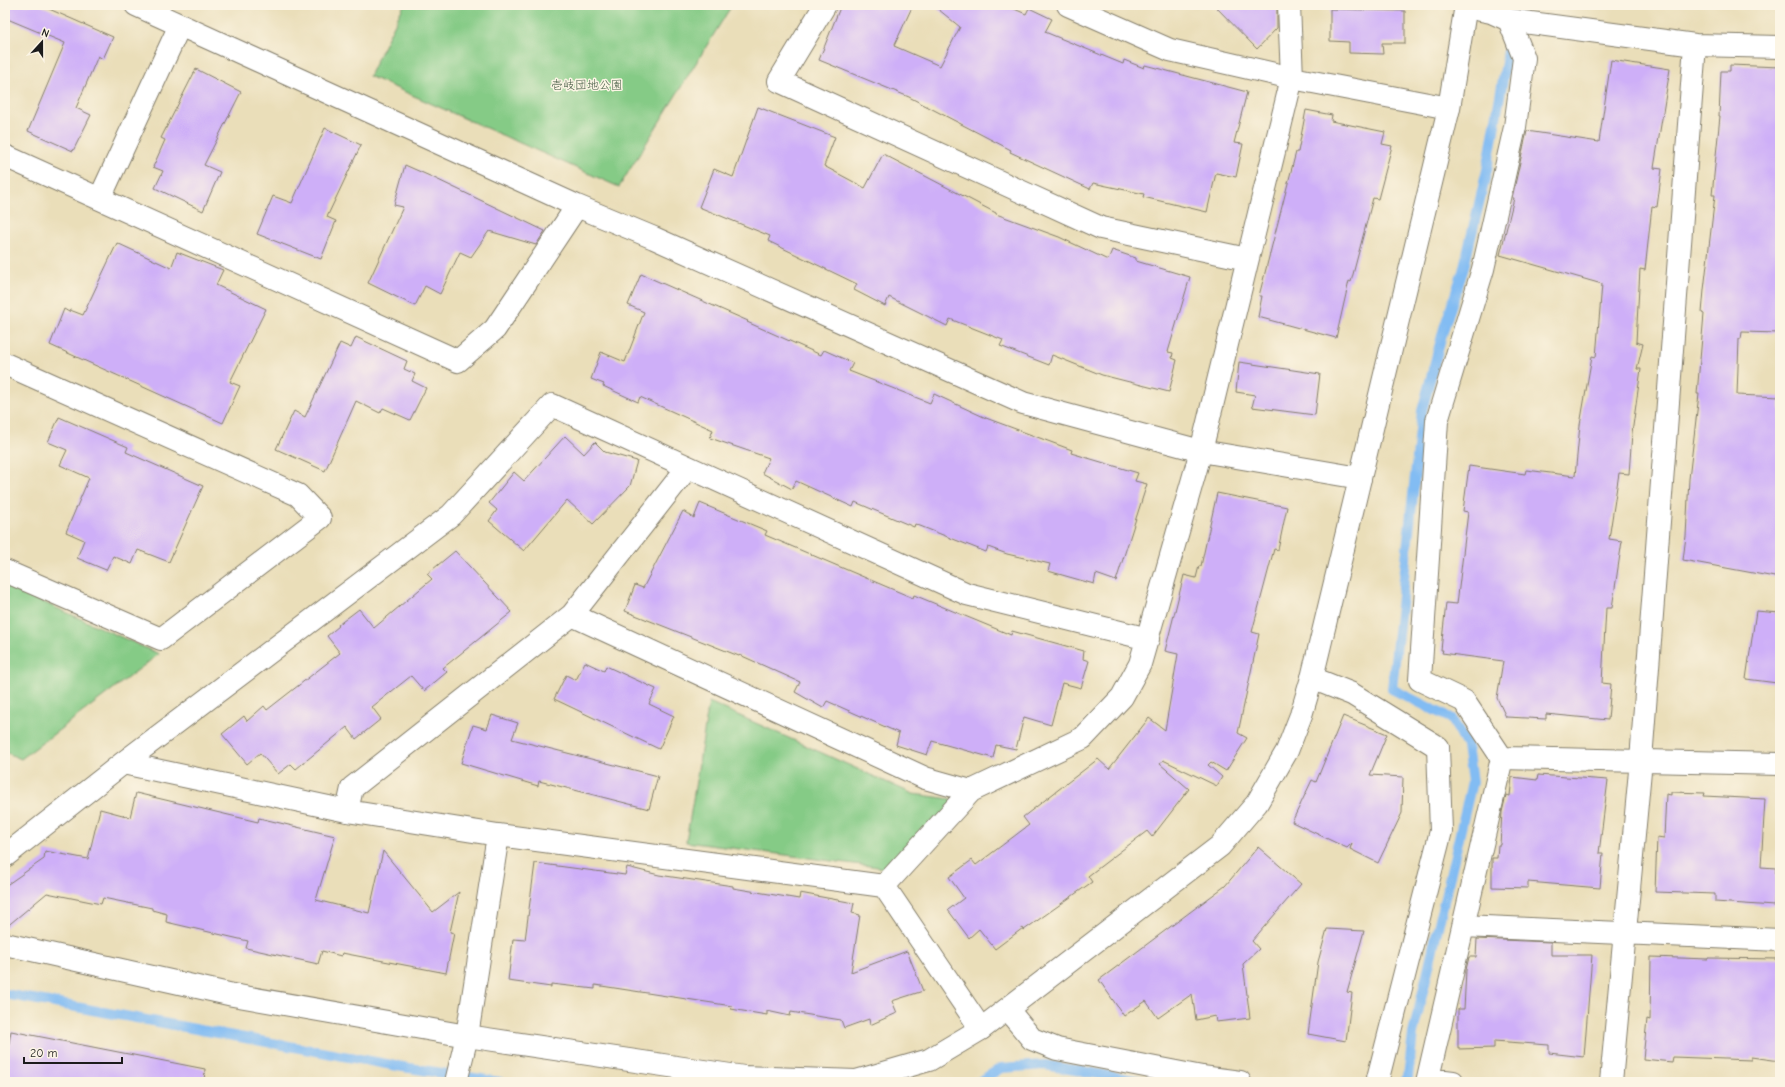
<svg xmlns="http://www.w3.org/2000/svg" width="1785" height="1087" font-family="'Comic Neue','Klee One',sans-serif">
<rect width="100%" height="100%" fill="#fcf5e5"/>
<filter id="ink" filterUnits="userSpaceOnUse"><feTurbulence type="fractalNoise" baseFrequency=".025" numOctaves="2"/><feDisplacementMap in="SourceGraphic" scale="8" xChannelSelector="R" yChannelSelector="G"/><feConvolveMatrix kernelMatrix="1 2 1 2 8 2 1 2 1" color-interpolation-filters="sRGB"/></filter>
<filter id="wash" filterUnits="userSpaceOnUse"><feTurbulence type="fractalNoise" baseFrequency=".012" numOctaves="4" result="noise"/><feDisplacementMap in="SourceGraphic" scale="16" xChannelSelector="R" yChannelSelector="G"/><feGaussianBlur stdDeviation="0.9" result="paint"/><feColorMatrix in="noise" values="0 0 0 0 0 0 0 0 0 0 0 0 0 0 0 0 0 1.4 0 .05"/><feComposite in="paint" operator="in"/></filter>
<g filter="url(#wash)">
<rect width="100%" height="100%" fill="#eadeb9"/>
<path fill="#85cb86" stroke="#507451" d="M 404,5 L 732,5 L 619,187 L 369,76 Z
M 5,585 L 159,654 L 21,759 L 5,752 Z
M 709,702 L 913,794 L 951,799 L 959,811 L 885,868 L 686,842 Z"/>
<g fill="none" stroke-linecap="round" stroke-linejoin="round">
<path stroke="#82bcf3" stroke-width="10" d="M 5,994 L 403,1067 L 500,1082
M 979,1082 L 1001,1068 L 1045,1065 L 1147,1082
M 1404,1082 L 1408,1077 L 1413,1034 L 1472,782 L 1467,746 L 1452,719 L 1392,689 L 1422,411 L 1444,328 L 1463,271 L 1487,170 L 1508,51 L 1509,5"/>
</g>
<g id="blocks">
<path fill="#ceaff8" d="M 5,5 L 40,5 L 113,37 L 103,59 L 98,56 L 76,108 L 91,115 L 73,151 L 28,131 L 65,43 L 5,18 Z
M 841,5 L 913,5 L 894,46 L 940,66 L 960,27 L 933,5 L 1005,5 L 1026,14 L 1029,8 L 1052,19 L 1045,32 L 1123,64 L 1124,60 L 1144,68 L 1145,65 L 1247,92 L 1234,143 L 1243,144 L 1236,177 L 1216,173 L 1207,212 L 1143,197 L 1144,194 L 1093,183 L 1090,189 L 1010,152 L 1011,150 L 909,97 L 819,60 Z
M 1214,5 L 1277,5 L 1277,28 L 1257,49 Z
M 1330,9 L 1405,11 L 1405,43 L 1382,43 L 1383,54 L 1349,53 L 1349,42 L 1330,41 Z
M 1611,60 L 1670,69 L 1654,168 L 1662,169 L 1657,207 L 1652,206 L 1645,270 L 1640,269 L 1636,342 L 1643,344 L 1637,369 L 1641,369 L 1632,433 L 1629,474 L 1619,473 L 1609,539 L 1622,541 L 1612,608 L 1606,608 L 1602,683 L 1611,684 L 1608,720 L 1546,714 L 1546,719 L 1506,717 L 1497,698 L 1503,661 L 1442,653 L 1443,650 L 1441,650 L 1446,603 L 1457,604 L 1468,512 L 1463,511 L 1469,466 L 1525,474 L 1526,470 L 1575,476 L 1580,425 L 1592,356 L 1596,357 L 1602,284 L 1500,255 L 1514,198 L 1512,198 L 1527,131 L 1599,142 Z
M 1730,65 L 1780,67 L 1780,333 L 1742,332 L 1741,339 L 1739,339 L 1737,395 L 1780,397 L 1780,578 L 1683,560 L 1686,536 L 1689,479 L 1699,394 L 1697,394 L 1704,314 L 1702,313 L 1704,290 L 1715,195 L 1712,195 L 1720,116 L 1719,116 L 1721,71 L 1730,71 Z
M 196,69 L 241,92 L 204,165 L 220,172 L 203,211 L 155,188 L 163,171 L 153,167 L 165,140 L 161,138 Z
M 758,107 L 835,137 L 824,166 L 865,188 L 883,154 L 996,213 L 996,214 L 1059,237 L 1108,260 L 1112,250 L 1136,258 L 1136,261 L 1190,277 L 1168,352 L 1173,353 L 1172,358 L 1177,360 L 1169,392 L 1102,375 L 1052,355 L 1049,365 L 1000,346 L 1003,340 L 950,319 L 947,326 L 889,297 L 885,306 L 854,290 L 857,284 L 768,241 L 770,236 L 699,207 L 714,169 L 733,177 Z
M 1306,110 L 1332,115 L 1331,121 L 1385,132 L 1382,144 L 1392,146 L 1378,199 L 1373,198 L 1351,282 L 1349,281 L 1336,338 L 1258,317 L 1262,296 L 1259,296 L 1296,152 L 1298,152 Z
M 325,128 L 361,145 L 327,217 L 336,221 L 321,259 L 257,234 L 273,196 L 292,203 Z
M 405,165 L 432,177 L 545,231 L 536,245 L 489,231 L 471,257 L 460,252 L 440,294 L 425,286 L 415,306 L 368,283 L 403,207 L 394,205 Z
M 117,243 L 171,268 L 177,252 L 223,270 L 216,285 L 266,309 L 230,382 L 240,386 L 223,423 L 50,345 L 64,309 L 69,312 L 70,310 L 83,315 Z
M 641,274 L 748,321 L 747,322 L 821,355 L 824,350 L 853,363 L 849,371 L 930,403 L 934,394 L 986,418 L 1072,450 L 1071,453 L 1138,473 L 1135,481 L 1147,484 L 1116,581 L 1096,574 L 1094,584 L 1048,571 L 1050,564 L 1007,554 L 988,547 L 986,552 L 915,524 L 914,527 L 855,502 L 853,507 L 796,481 L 792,489 L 762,473 L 769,458 L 710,438 L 713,430 L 640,397 L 638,402 L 603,386 L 604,384 L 591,379 L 601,352 L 625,362 L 644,312 L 628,305 Z
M 356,337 L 407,361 L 404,369 L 415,374 L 412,381 L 426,388 L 410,420 L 383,408 L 380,413 L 356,401 L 325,471 L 276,449 L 294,411 L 305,417 L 340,343 L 351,348 Z
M 1239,362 L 1320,374 L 1315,415 L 1252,407 L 1255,395 L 1236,392 Z
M 59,417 L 128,447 L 126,452 L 203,486 L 169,562 L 138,550 L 132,564 L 113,556 L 106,570 L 77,558 L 84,540 L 66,532 L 89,478 L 60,465 L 67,450 L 48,442 Z
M 565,436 L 584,454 L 595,442 L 605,452 L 637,461 L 630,486 L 593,524 L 567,500 L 524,551 L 489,521 L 497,510 L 489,503 L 514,472 L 524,481 Z
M 1217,493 L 1287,507 L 1278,550 L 1274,549 L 1252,632 L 1259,634 L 1238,733 L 1247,738 L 1226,771 L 1211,762 L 1208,765 L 1222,777 L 1217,786 L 1163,760 L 1160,764 L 1189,789 L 1152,837 L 1147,831 L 1088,876 L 1092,882 L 1024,930 L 1023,928 L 995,949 L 979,929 L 969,938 L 948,910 L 964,898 L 949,877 L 972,860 L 976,865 L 1029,825 L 1023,817 L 1098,759 L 1109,769 L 1149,718 L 1165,730 L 1178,654 L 1165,651 L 1184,575 L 1196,578 L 1199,566 L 1201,566 Z
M 700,503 L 767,531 L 765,535 L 913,598 L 914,595 L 1011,635 L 1012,631 L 1084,651 L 1083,659 L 1089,661 L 1081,688 L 1062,683 L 1051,725 L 1024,717 L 1016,749 L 996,745 L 993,758 L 932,741 L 927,755 L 896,745 L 899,733 L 827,701 L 823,708 L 795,692 L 800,682 L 740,655 L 739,656 L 625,611 L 635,585 L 643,588 L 683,511 L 694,518 Z
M 455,551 L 512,612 L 443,668 L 447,672 L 424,691 L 411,676 L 372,707 L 381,719 L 356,739 L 347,727 L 296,769 L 291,764 L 278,774 L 260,753 L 247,764 L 222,734 L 244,716 L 247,721 L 264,706 L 267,710 L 340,653 L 327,636 L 339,626 L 338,625 L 359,609 L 374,628 L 432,579 L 427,574 Z
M 1756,611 L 1780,613 L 1780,660 L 1777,683 L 1746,679 Z
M 585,662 L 604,671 L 606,666 L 656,689 L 649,704 L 674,716 L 659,749 L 554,699 L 566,675 L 576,680 Z
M 492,715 L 518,723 L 512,739 L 658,776 L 649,809 L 539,781 L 538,786 L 461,763 L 473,725 L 487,729 Z
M 1343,716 L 1387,734 L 1370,775 L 1403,777 L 1402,813 L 1378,863 L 1350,849 L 1352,843 L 1347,848 L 1292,822 L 1312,780 L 1316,782 Z
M 1538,775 L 1608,780 L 1599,853 L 1603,853 L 1600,888 L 1528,882 L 1528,888 L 1492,887 L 1492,858 L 1497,858 L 1498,845 L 1500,845 L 1502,812 L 1506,795 L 1510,796 L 1512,777 L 1537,780 Z
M 1671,792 L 1705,793 L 1704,796 L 1765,799 L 1761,867 L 1776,868 L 1774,906 L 1715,902 L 1715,894 L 1655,892 L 1657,837 L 1664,838 L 1666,794 L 1671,795 Z
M 136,793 L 258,822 L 259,818 L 335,836 L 316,900 L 369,913 L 383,851 L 433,912 L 459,892 L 450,932 L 454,933 L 446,973 L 342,953 L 341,956 L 322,951 L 318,964 L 246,948 L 248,941 L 166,922 L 167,914 L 152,910 L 152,908 L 103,898 L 101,904 L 47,893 L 5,928 L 5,886 L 44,859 L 45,851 L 88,859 L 100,809 L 130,817 Z
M 1258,847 L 1301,884 L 1252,941 L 1259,949 L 1243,964 L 1250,1018 L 1216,1022 L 1215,1016 L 1196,1020 L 1192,994 L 1158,1018 L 1146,1001 L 1124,1016 L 1099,980 L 1225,886 Z
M 535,863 L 625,875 L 627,867 L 659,875 L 733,886 L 733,888 L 799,899 L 800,893 L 854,903 L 852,913 L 860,915 L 851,972 L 907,951 L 923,991 L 892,1001 L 897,1013 L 870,1025 L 869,1019 L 844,1028 L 841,1020 L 791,1012 L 790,1016 L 767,1011 L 767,1015 L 731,1009 L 732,1006 L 595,985 L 595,989 L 551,984 L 551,987 L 508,981 L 513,939 L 525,940 Z
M 1327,929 L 1364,931 L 1347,992 L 1352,993 L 1346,1041 L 1308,1034 L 1318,962 Z
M 1477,939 L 1551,942 L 1551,955 L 1592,955 L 1584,1057 L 1549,1053 L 1549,1045 L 1494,1041 L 1494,1048 L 1458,1049 L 1458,1009 L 1464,1009 L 1466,970 L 1469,957 L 1476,957 Z
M 1651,957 L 1708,959 L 1708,958 L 1780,959 L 1780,1061 L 1751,1057 L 1751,1060 L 1673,1057 L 1672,1062 L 1643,1059 L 1647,1019 L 1650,1020 Z
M 11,1031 L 205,1069 L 204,1082 L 5,1082 L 5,1049 L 8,1049 Z"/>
</g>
</g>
<g filter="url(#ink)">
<use href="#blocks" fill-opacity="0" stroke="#837d6a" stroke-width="1"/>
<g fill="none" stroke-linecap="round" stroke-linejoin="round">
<g stroke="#837d6a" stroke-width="24">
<path id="minor" d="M 136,5 L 577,206 L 654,238 L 1023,403 L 1201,451 L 1360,478
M 825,5 L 779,81 L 1101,228 L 1247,259
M 1068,5 L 1170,50 L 1292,78 L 1449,108
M 1466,7 L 1491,12 L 1509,20 L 1695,45 L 1780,47
M 5,156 L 458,361 L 495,329 L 577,206
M 100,198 L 180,25
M 5,364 L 298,495 L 320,518 L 161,639 L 5,571
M 572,615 L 925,778 L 971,791
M 1312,678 L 1352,694 L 1438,747 L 1441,831 L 1377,1082
M 1502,758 L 1780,764
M 123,763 L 347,811 L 498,835 L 884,886 L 981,1029
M 347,811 L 352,788 L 572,615 L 688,467
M 5,856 L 123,763 L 451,515 L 552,405 L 967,594 L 1148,639
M 884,886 L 971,791 L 1083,738 L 1122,697 L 1140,664 L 1201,451 L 1292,78 L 1289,5
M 1463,926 L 1780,940
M 1008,1010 L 1032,1039 L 1057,1049 L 1202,1077 L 1240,1082
M 1429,1079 L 1453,1082
M 456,1082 L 467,1036 L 498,835
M 1427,1082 L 1502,758 L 1464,701 L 1420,680 L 1437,421 L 1483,269 L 1515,127 L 1524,58 L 1509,20
M 1611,1082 L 1641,760 L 1695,45"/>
</g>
<g stroke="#837d6a" stroke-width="24">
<path id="tertiary" d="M 5,944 L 233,995 L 467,1036 L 744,1077 L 856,1081 L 929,1060 L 981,1029 L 1220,846 L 1257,803 L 1287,751 L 1301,715 L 1312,678 L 1449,108 L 1466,5"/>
</g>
<use href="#minor" stroke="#fff" stroke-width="22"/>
<use href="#tertiary" stroke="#fff" stroke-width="22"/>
</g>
</g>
<g text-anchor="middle" stroke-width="3" stroke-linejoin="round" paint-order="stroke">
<g font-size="12" fill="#415941" stroke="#fcf5e5">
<text x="587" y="89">壱岐団地公園</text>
</g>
</g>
<rect width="1785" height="1087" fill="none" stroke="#fcf5e5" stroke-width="20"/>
<g transform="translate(42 42) rotate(21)" stroke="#fcf5e5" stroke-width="3" paint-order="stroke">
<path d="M0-3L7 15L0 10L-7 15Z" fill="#1c1c1c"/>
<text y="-6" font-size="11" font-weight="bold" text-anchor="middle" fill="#1c1c1c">N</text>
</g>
<path d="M24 1057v6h98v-6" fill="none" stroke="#1c1c1c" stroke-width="2"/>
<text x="30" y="1057" font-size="12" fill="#1c1c1c" stroke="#fcf5e5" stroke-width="3" paint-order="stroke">20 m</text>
</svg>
